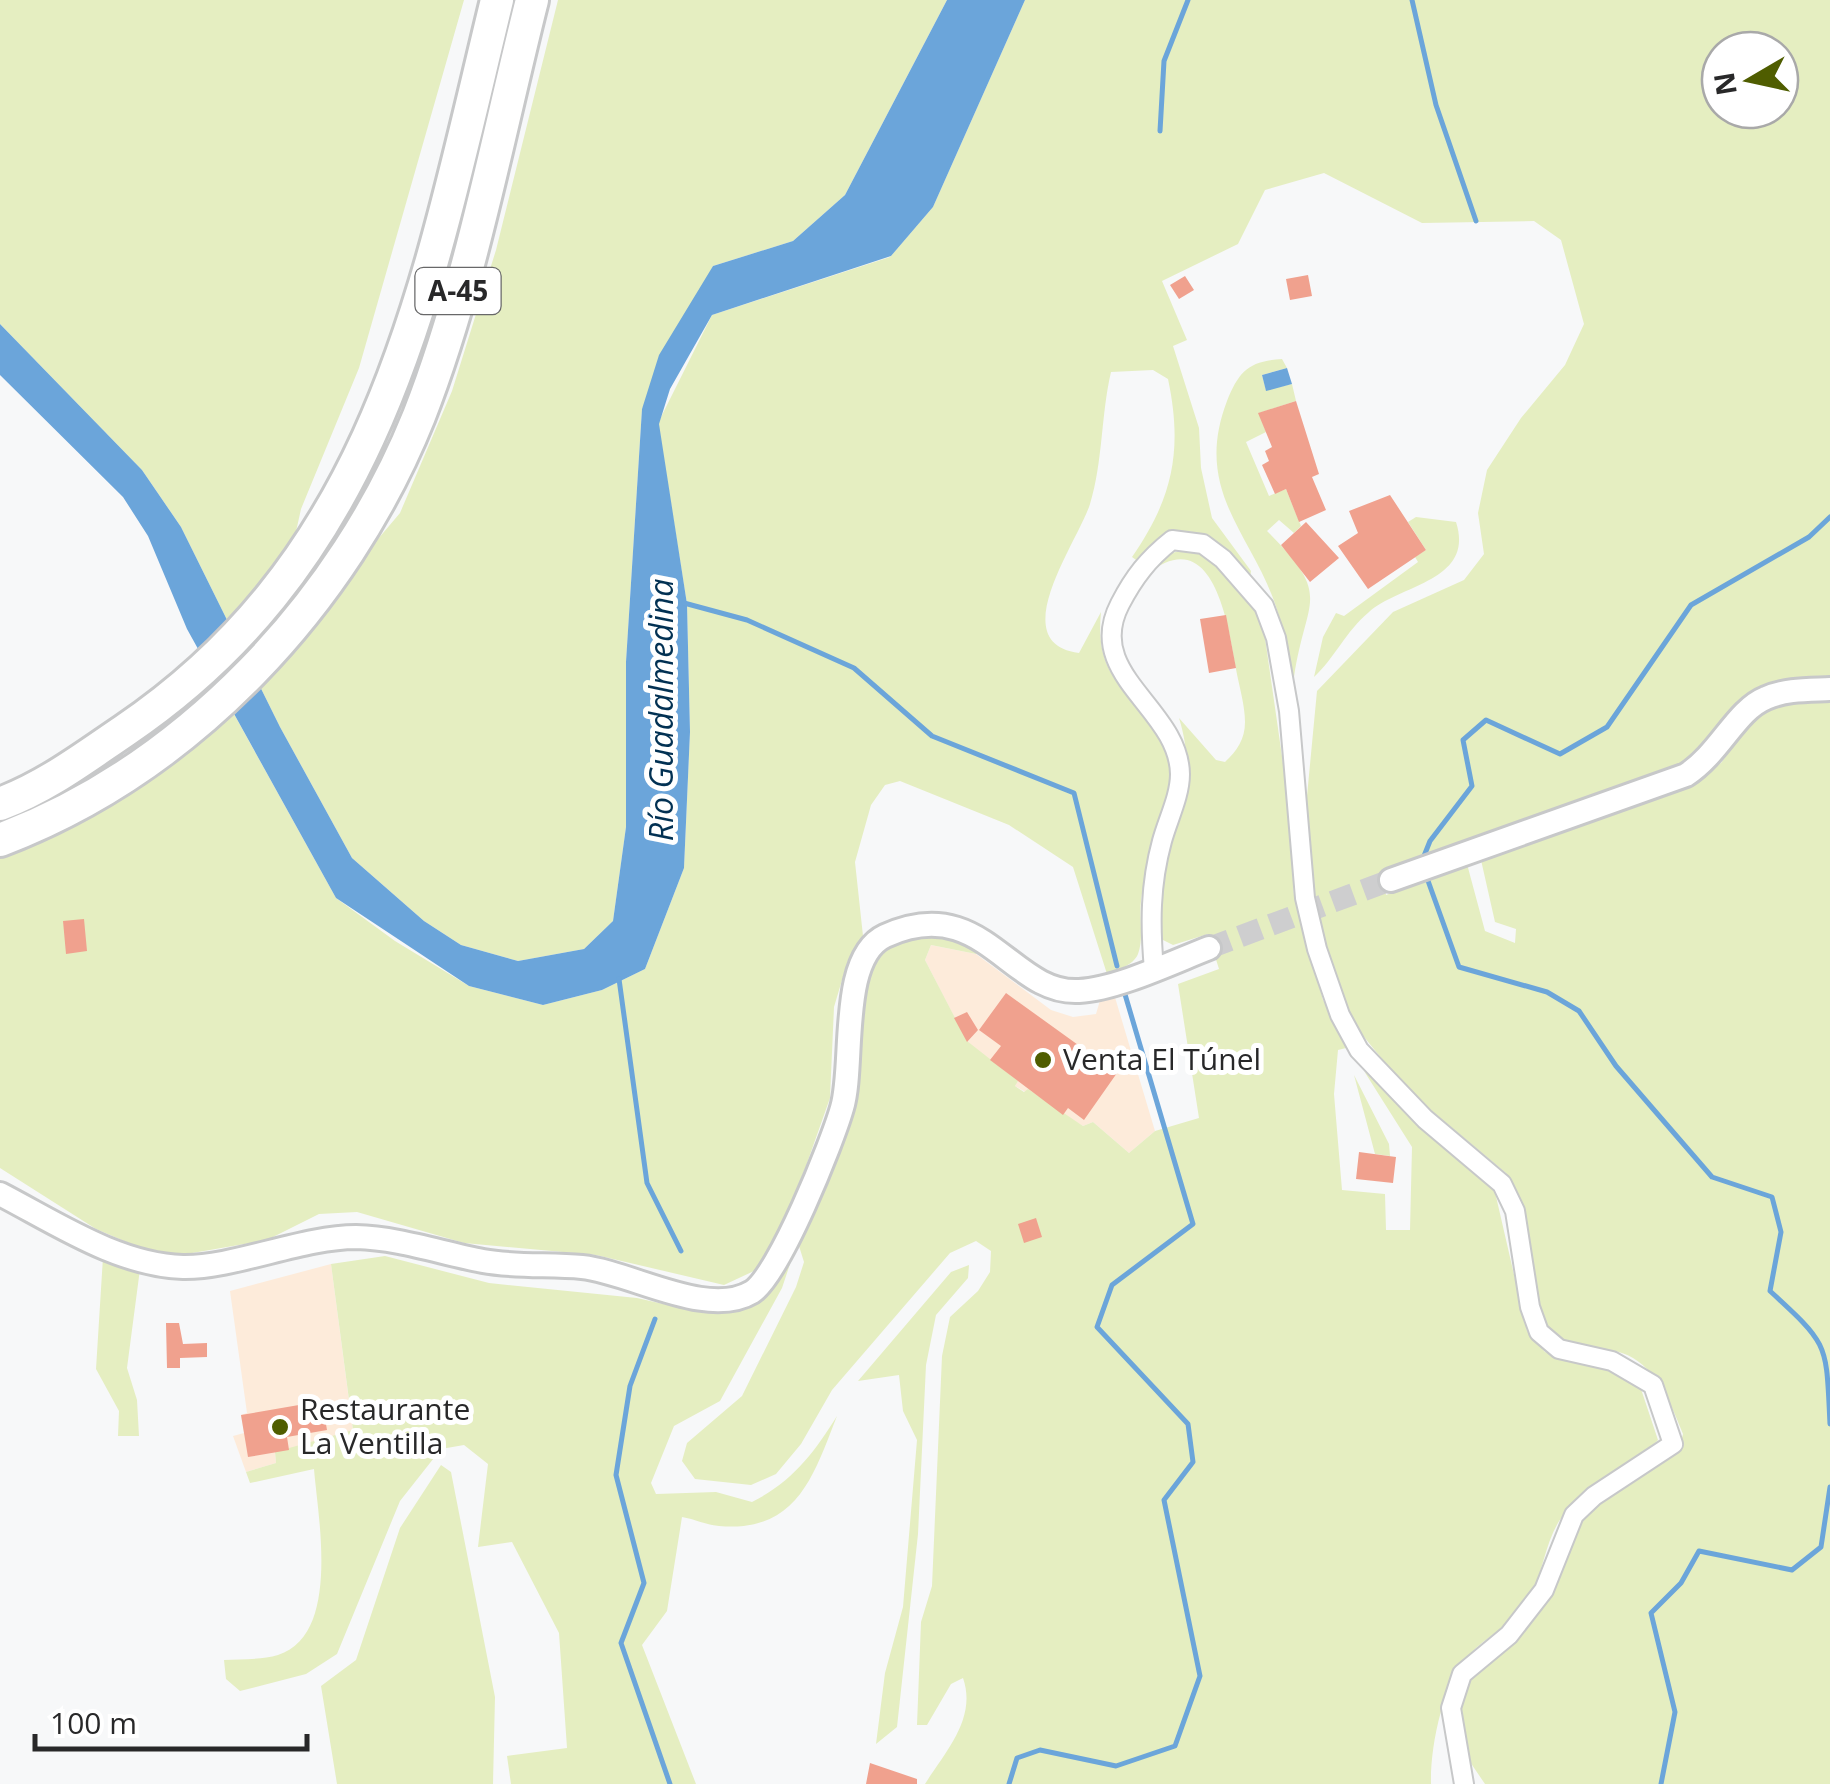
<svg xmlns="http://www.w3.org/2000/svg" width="1830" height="1784" font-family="'Open Sans',sans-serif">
<rect width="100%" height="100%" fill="#f7f8f9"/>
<path fill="#fdebda" d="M 931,945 L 976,954 L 1051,1010 L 1073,1017 L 1096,1014 L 1101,997 L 1114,994 L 1155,1131 L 1129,1153 L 1093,1122 L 1083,1126 L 1015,1086 L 1017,1081 L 967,1042 L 925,960 Z
M 331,1264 L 353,1431 L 275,1453 L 276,1463 L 246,1472 L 233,1436 L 244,1433 L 241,1415 L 247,1413 L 230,1291 Z"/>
<path fill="#e5eec1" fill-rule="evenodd" d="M 0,0 L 464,0 L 359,368 L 301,509 L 295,536 L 350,572 L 400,513 L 452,391 L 496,250 L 558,0 L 947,0 L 845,195 L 793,241 L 713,266 L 642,409 L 626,662 L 626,827 L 613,921 L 584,949 L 518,961 L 461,945 L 424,921 L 352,858 L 280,727 L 181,527 L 142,470 L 0,324 Z
M 1025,0 L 1830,0 L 1830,678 L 1775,685 L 1747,697 L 1700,754 L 1671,767 L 1383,874 L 1386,895 L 1467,864 L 1485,931 L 1515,943 L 1516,929 L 1495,922 L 1481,860 L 1690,782 L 1721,763 L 1757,713 L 1771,704 L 1830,698 L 1830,1784 L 1485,1784 L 1468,1759 L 1458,1711 L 1465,1687 L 1480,1665 L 1533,1619 L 1550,1590 L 1576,1524 L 1594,1505 L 1678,1453 L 1683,1434 C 1672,1407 1660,1374 1633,1358 C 1607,1342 1568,1354 1547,1328 C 1513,1285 1534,1218 1506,1173 L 1408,1091 L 1347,1016 L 1317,925 L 1305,817 L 1317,691 L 1393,612 L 1464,580 L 1484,554 L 1478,513 L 1487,470 L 1521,418 L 1565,365 L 1584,324 L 1561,240 L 1534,221 L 1422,223 L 1324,173 L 1265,190 L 1238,244 L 1162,281 L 1187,340 L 1173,346 L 1199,428 L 1201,468 L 1212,518 L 1251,571 L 1250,578 C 1211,538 1184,504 1139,562 L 1132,557 C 1173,498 1183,450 1168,379 L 1153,370 L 1111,372 C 1101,414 1103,462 1090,504 C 1078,542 1003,643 1079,653 L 1101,612 C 1093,694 1146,690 1168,751 C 1184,797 1146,855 1141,901 C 1139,917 1144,939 1138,954 C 1133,966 1118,969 1107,974 L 1073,867 L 1009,825 L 900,781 L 885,785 L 871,805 L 855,862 L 863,936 L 848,960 L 834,1007 L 830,1098 L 806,1166 L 774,1246 L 754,1271 L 724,1285 L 596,1255 L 464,1243 L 357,1212 L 319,1214 L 267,1240 L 175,1256 L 145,1250 L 96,1229 L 0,1168 L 0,856 C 77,832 173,767 234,714 L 336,898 L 395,941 L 469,986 L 543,1005 L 602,990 L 645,969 L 684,868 L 690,732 L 687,604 L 658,423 L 712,315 L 890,257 L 933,207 ZM 1720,50 L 1780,50 L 1780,110 L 1720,110 Z
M 1282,359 L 1287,368 L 1262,375 L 1266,390 L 1292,384 L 1296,401 L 1259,413 L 1266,432 L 1246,442 L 1269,496 L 1286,489 L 1301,526 L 1294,533 L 1279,520 L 1267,531 C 1334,598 1306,596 1294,677 L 1287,678 C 1285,661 1285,641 1281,624 C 1261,539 1190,498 1227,401 C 1239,371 1249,361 1282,359 Z
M 1416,517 L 1456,522 C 1475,581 1401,584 1369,612 C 1346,631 1334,659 1314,677 L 1323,637 L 1336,613 L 1344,616 L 1418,562 L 1415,557 L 1426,550 L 1408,522 Z
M 1196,549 L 1221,565 L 1247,593 L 1264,631 L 1287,791 L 1294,896 L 1323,1000 L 1350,1047 L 1338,1050 L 1334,1094 L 1342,1190 L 1385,1194 L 1386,1230 L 1410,1230 L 1412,1147 L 1364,1071 L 1495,1192 L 1527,1331 L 1545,1352 L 1613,1371 L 1641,1389 L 1658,1440 C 1631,1472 1589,1484 1562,1517 C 1546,1538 1543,1572 1531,1596 C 1518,1622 1489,1634 1470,1654 C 1443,1681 1430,1747 1431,1784 L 925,1784 C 946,1751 977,1718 963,1678 L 951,1684 L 927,1725 L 917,1725 L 921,1622 L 932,1586 L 942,1356 L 950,1317 L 978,1291 L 990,1272 L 991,1251 L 976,1241 L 950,1253 L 832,1390 L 801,1444 L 776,1474 L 751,1485 L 695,1479 L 682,1461 L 687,1443 L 742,1396 L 796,1287 L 804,1262 L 799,1246 C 817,1202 840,1157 854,1112 C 859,1094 857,1070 858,1051 C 862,965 882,911 979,947 L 976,954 L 931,945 L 925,960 L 967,1041 L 1018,1081 L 1015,1086 L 1024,1092 L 1028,1089 L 1083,1126 L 1093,1122 L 1129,1153 L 1155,1131 L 1199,1118 L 1178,984 L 1219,969 L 1208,934 L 1173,945 L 1161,939 C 1148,852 1207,807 1179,718 L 1216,760 L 1225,762 C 1237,751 1245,739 1245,722 C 1245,705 1239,686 1236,669 C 1228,623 1213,520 1146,575 C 1160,556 1172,550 1196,549 Z
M 1354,1075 L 1389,1144 L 1390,1156 L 1375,1154 Z
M 385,1256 L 489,1283 L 637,1298 L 694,1311 L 734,1308 L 765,1295 L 790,1264 L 782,1288 L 720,1401 L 674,1426 L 651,1483 L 656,1494 L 716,1492 L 752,1502 C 792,1482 814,1453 837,1416 C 814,1474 798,1533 719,1526 C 707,1525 694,1519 682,1517 L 667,1611 L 642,1645 L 696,1784 L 511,1784 L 507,1756 L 567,1748 L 559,1633 L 512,1542 L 478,1547 L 488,1464 L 464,1445 L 441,1449 L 400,1501 L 337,1654 L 306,1674 L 240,1691 L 226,1679 L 224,1660 C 241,1659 262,1660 278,1655 C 341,1635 318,1518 314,1469 L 250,1483 L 246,1472 L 276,1463 L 275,1452 L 353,1430 L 331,1264 Z
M 103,1257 L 140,1269 L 127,1368 L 137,1400 L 139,1436 L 118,1436 L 119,1411 L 96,1369 Z
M 969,1265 L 968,1278 L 936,1315 L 926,1365 L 918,1534 L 897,1727 L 876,1744 L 885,1673 L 903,1607 L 917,1440 L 903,1411 L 899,1375 L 858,1381 L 951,1272 Z
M 441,1465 L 451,1472 L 495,1697 L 493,1784 L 337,1784 L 321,1686 L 356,1660 L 400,1528 Z"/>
<path fill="#6ba5da" d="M 947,0 L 1025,0 L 933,207 L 891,256 L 712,315 L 670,389 L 659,424 L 687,604 L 690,732 L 684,868 L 645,969 L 602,990 L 543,1005 L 469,986 L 336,898 L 187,629 L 148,536 L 123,497 L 0,375 L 0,324 L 142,470 L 181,527 L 280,727 L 352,858 L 424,921 L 461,945 L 518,961 L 584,949 L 613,921 L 626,827 L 626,662 L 642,409 L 659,355 L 713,266 L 793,241 L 845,195 Z
M 1287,368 L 1292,384 L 1266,391 L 1262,375 Z"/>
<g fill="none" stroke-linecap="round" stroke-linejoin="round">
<path stroke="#6ba5da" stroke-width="5" d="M 1412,0 L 1436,105 L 1476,221
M 1160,131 L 1164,61 L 1188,0
M 684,603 L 747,620 L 854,668 L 932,736 L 1074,793 L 1117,966
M 1424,856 L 1430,841 L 1472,786 L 1463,740 L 1486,720 L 1560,754 L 1607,727 L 1691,605 L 1809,537 L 1830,517
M 1427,878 L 1459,967 L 1547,992 L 1579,1011 L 1616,1066 L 1712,1177 L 1772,1197 L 1781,1232 L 1770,1291 C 1830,1346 1826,1343 1830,1424
M 619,979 L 647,1183 L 681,1251
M 655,1319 L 630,1386 L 616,1475 L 644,1583 L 621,1643 L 670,1784
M 1009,1784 L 1017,1758 L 1040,1750 L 1116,1766 L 1175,1746 L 1200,1676 L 1164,1500 L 1193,1462 L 1188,1424 L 1097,1327 L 1112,1285 L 1193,1224 L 1124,991
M 1661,1784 L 1675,1712 L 1651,1613 L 1681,1583 L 1699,1551 L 1792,1570 L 1821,1547 L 1830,1487"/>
</g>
<path fill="#f0a18e" d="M 1308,275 L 1312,296 L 1290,300 L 1286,279 Z
M 1185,276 L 1194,290 L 1179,299 L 1170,285 Z
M 1296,401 L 1319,474 L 1312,477 L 1326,510 L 1299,522 L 1286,489 L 1275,494 L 1262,465 L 1269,461 L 1265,451 L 1272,447 L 1258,413 Z
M 1390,495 L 1426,550 L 1368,589 L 1338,546 L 1358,533 L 1349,511 Z
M 1306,522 L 1339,558 L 1310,582 L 1281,545 Z
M 1226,615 L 1236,668 L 1209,673 L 1200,619 Z
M 84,919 L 87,951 L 66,954 L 63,921 Z
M 1006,993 L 1117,1073 L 1084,1120 L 1068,1108 L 1063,1115 L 990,1060 L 1001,1046 L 979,1030 Z
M 967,1012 L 978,1030 L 967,1042 L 954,1018 Z
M 1359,1152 L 1396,1157 L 1393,1183 L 1356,1179 Z
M 1036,1218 L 1042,1237 L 1024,1243 L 1018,1224 Z
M 166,1323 L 179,1323 L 183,1344 L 207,1343 L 207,1357 L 180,1358 L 180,1368 L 167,1368 Z
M 322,1401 L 327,1430 L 287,1437 L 289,1450 L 248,1457 L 241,1415 Z
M 870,1763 L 917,1779 L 917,1784 L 866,1784 Z"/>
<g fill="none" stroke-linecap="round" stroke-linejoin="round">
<path stroke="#cececf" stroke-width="22" stroke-dasharray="22 11" stroke-linecap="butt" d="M 1209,948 L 1391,880"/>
<g stroke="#c7c8c9" stroke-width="22">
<path id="minor" d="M 1154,970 C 1150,924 1150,885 1162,841 C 1168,819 1180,796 1180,774 C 1179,708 1083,675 1120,604 C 1134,577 1148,559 1172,540 L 1203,544 L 1223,559 L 1264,606 L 1276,638 L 1289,711 L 1305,898 L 1317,949 L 1340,1015 L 1359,1050 L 1425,1119 L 1502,1184 L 1515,1211 L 1530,1307 L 1539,1332 L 1559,1349 L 1612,1361 L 1653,1385 L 1673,1444 L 1594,1496 L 1574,1515 L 1544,1590 L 1509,1635 L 1462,1674 L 1451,1708 L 1464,1784"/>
</g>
<g stroke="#c7c8c9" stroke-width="28">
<path id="tertiary" d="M 1391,880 L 1686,775 C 1720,753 1736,710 1766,698 C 1786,689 1809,690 1830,689
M 0,1194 C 56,1223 118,1265 183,1267 C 233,1268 303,1237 356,1237 C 399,1238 441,1253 483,1261 C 515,1267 550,1264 582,1267 C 631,1272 707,1319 752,1292 C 779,1275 832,1143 842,1108 C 855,1066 838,958 885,936 C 983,891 1010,995 1079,991 C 1117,989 1173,962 1209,948"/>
</g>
<g stroke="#c7c8c9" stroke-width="38">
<path id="motorway" d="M 0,804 C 46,787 84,758 124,731 C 384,555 428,283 497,0
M 0,840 C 189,768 344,603 419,416 C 471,283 497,138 532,0"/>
</g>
<use href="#minor" stroke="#fff" stroke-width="18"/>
<use href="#tertiary" stroke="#fff" stroke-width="22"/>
<use href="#motorway" stroke="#fff" stroke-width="32"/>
</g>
<g fill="#4f5d00" stroke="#fff" stroke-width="4">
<circle cx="1043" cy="1060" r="10"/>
<circle cx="280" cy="1427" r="10"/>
</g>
<g text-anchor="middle" stroke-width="10" stroke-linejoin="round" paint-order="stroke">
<rect fill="#fff" stroke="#686869" stroke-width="2.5" x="415.5" y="268" width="85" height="46" rx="8"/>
<g font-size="28" font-weight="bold" fill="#282829">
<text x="458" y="301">A-45</text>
</g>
<g font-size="30" fill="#282829" stroke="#fff" text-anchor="start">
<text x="1063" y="1070">Venta El Túnel</text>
<text x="300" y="1420">Restaurante<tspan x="300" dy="34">La Ventilla</tspan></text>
</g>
<g font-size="32" font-style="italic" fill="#023153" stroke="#fff">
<text transform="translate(662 710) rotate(-90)" y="11">Río Guadalmedina</text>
</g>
</g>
<g transform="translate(1750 80) rotate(261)"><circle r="48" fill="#ffffff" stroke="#a9a9a9" stroke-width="2.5"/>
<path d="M0-8L18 38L0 25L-18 38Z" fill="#4f5d00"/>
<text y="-15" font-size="28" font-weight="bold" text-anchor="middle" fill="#282829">N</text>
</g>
<path d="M35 1734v15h272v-15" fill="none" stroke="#282829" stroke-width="5"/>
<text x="50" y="1734" font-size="30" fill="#282829" stroke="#ffffff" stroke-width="8" paint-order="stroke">100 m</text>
</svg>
